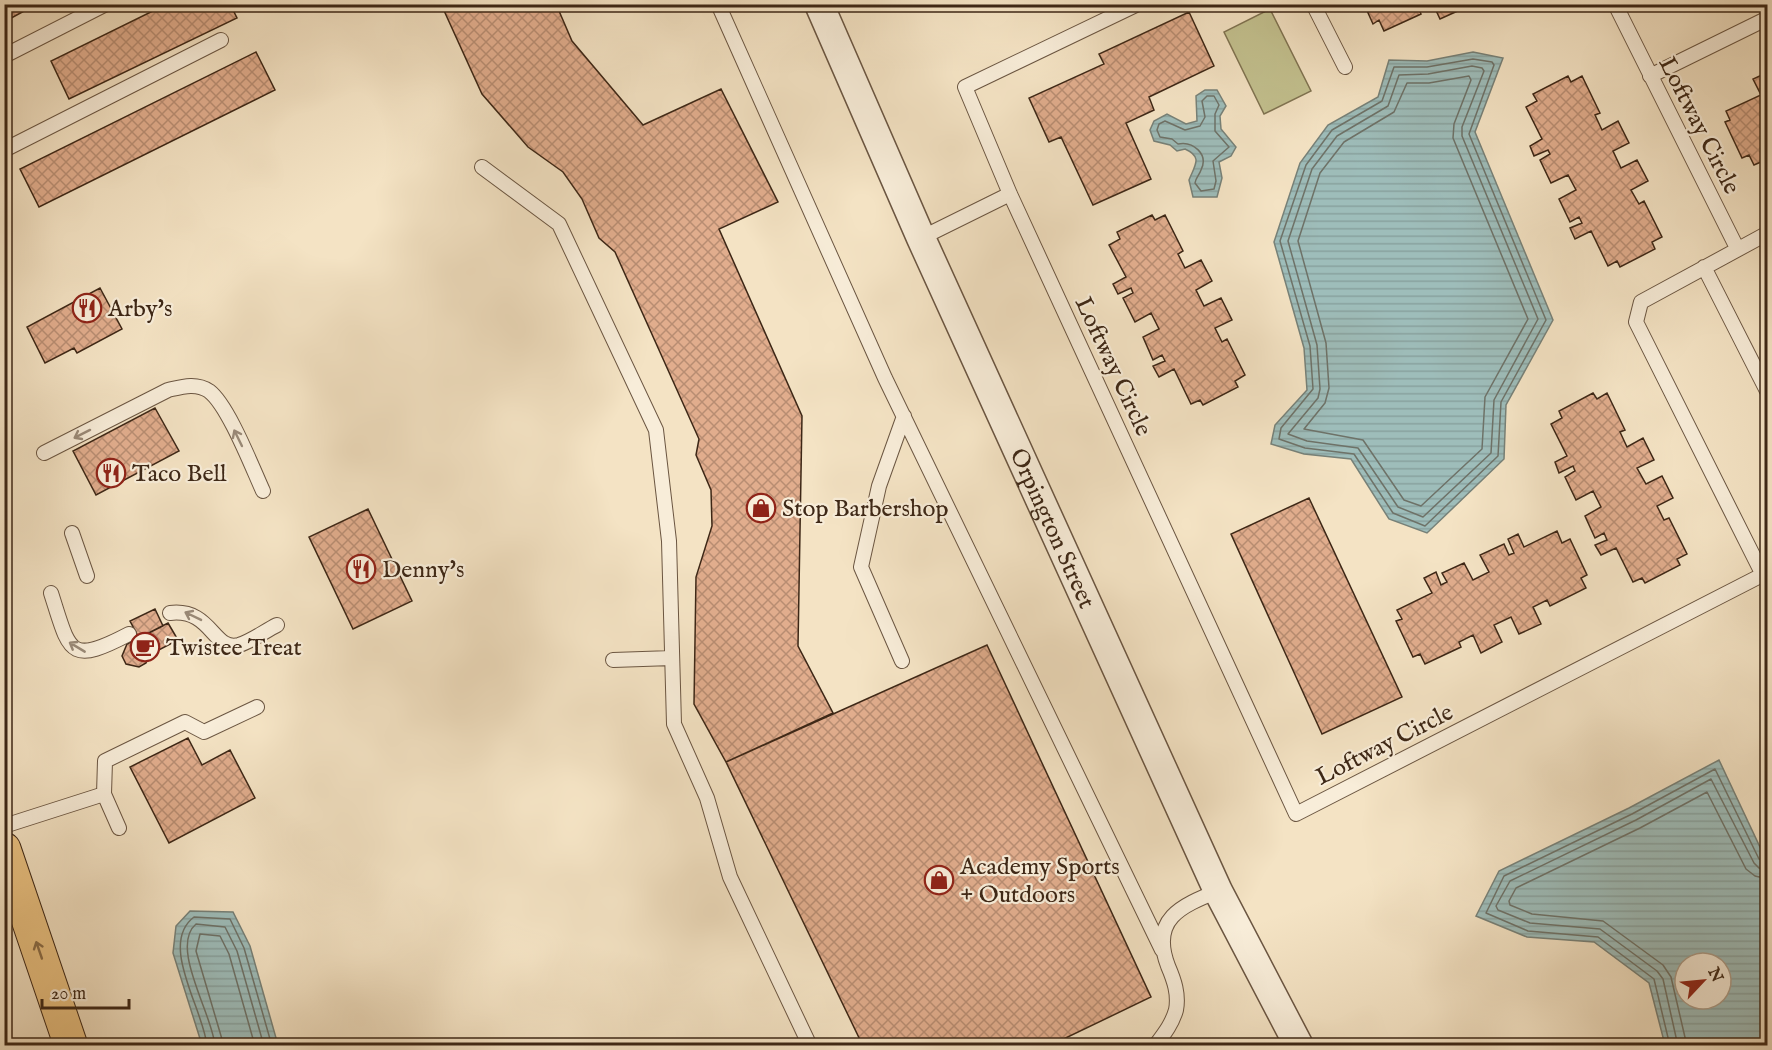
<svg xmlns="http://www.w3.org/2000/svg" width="1772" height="1050" font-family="'IM FELL English',serif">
<defs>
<pattern id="water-rules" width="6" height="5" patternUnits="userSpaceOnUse" patternTransform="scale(1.5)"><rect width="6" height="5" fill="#9ebdba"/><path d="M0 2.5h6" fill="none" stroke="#89a29f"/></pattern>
<pattern id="building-cross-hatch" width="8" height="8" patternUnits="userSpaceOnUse" patternTransform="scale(1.5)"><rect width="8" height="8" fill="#e1ad8d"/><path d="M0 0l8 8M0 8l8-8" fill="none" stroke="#b88d72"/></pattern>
</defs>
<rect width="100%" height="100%" fill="#f4e3c4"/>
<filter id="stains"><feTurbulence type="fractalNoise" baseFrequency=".00333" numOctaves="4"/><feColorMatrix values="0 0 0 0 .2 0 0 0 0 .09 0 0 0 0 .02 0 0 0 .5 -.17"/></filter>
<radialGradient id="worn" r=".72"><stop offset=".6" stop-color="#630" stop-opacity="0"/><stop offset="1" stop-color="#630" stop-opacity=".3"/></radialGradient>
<path fill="#c3c18f" stroke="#807452" stroke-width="1.5" d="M 1270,9 L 1311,91 L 1264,114 L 1224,32 Z"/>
<path fill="url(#water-rules)" stroke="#778178" stroke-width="1.5" fill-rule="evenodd" d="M 1473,52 L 1503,58 L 1475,132 L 1553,320 L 1506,405 L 1504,459 L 1427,533 L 1389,519 L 1351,459 L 1304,454 L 1271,444 L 1275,425 L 1307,390 L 1304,348 L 1274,242 L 1300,163 L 1328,125 L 1378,97 L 1389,60 L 1427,61 Z
M 1205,90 L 1217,90 L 1226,106 L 1220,116 L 1221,129 L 1236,147 L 1231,156 L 1219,162 L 1222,178 L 1217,197 L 1193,197 L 1189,180 C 1195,165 1203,157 1185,149 L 1177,151 L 1170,145 L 1154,141 L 1150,130 L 1154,121 L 1167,114 L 1186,124 L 1197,121 L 1196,96 Z
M 1719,760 L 1767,862 L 1767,1045 L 1665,1045 L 1649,983 L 1594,942 L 1527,937 L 1476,916 L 1499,871 L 1629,808 ZM 1685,963 L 1721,963 L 1721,999 L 1685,999 Z
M 190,911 L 233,912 L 250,946 L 278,1045 L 202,1045 L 173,953 L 176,926 Z"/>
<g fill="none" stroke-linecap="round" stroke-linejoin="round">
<path stroke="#6e7268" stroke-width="1.5" d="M 1473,59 L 1492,62 L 1494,65 L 1469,134 L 1546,320 L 1501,402 L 1498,456 L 1425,526 L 1393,513 L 1354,454 L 1305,448 L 1279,439 L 1281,428 L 1313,389 L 1310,346 L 1280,241 L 1306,165 L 1332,130 L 1382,101 L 1394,67 L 1427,67 Z
M 1472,66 L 1482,68 L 1484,71 L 1462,127 L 1462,136 L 1538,319 L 1494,400 L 1491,453 L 1423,517 L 1398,507 L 1358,448 L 1307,441 L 1288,434 L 1318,398 L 1320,389 L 1317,345 L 1288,241 L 1312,169 L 1337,136 L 1388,106 L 1399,75 L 1428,74 Z
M 1469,76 L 1471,80 L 1454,124 L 1453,138 L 1528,319 L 1485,397 L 1482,449 L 1421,506 L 1404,500 L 1363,440 L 1304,429 L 1325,403 L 1329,388 L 1326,343 L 1298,241 L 1320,173 L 1344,142 L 1394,112 L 1407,83 L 1429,83 Z
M 1207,96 L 1214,96 L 1219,105 L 1215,114 L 1215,131 L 1229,147 L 1213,161 L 1216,181 L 1214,189 L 1201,191 L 1195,183 C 1196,177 1199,176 1201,170 C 1209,154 1193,141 1178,144 L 1172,139 L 1160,137 L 1157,130 L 1159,124 L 1165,121 L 1185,130 L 1200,126 L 1205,117 L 1202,101 Z
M 207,1046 C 204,1010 158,944 194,917 L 230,919 L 244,948 L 272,1046
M 215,1046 C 213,1015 169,947 196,924 L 225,927 L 237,951 L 264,1046
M 224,1046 L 196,951 L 200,934 L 220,936 L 229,954 L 255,1046
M 1670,1046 L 1654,979 L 1598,937 L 1528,931 L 1486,913 L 1504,876 L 1632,814 L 1715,769 L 1759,859 L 1768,862
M 1678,1046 L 1663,979 L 1657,971 L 1600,929 L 1530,923 L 1498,910 L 1496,906 L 1510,881 L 1636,820 L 1711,779 L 1754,863 L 1759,868 L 1768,870
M 1687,1046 L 1671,977 L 1663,965 L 1603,921 L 1532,914 L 1510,905 L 1509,901 L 1516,888 L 1640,828 L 1707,792 L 1746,869 L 1755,876 L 1768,879"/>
</g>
<path fill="url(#building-cross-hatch)" stroke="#3d2716" stroke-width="1.5" d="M 4,4 L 37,4 L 4,22 Z
M 167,4 L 230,4 L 237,18 L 69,99 L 51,61 Z
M 441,4 L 556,4 L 572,41 L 643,125 L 721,89 L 778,202 L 719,229 L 802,416 L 798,646 L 833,713 L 726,762 L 694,704 L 696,577 L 712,526 L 711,490 L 696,455 L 699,439 L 615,252 L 599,238 L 582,199 L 563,172 L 528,147 L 482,94 Z
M 1364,4 L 1427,4 L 1419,9 L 1421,14 L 1384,31 L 1379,20 L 1373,24 Z
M 1433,4 L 1460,4 L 1462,9 L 1440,19 Z
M 1189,12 L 1214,66 L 1149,97 L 1154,110 L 1126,123 L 1151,179 L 1093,205 L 1061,137 L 1049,142 L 1029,98 L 1104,64 L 1099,54 Z
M 256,52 L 275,90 L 39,207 L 20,169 Z
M 1764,74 L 1768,82 L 1768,159 L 1754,165 L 1749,155 L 1742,158 L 1725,122 L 1730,120 L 1726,111 L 1761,95 L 1753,79 Z
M 1568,76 L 1571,82 L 1582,76 L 1600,113 L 1595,115 L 1602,130 L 1618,121 L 1629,143 L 1613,151 L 1621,168 L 1637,160 L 1648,181 L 1631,190 L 1639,204 L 1644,201 L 1662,237 L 1652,242 L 1655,249 L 1620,267 L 1617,261 L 1608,266 L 1591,231 L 1575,239 L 1570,228 L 1582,223 L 1579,217 L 1570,222 L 1559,199 L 1576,190 L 1568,175 L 1551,183 L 1540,160 L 1550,154 L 1548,150 L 1534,156 L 1530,146 L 1542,139 L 1526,107 L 1537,101 L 1533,94 Z
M 1152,215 L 1155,220 L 1165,215 L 1183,251 L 1178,254 L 1185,268 L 1201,260 L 1212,281 L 1196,290 L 1204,306 L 1221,298 L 1232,320 L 1215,328 L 1222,342 L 1227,339 L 1245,375 L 1235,381 L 1238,387 L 1203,405 L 1200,400 L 1191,404 L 1174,369 L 1159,377 L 1153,366 L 1165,361 L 1162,355 L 1153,360 L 1143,337 L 1159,329 L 1151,313 L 1135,322 L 1123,298 L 1133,293 L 1131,288 L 1118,294 L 1113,284 L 1126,277 L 1109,245 L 1120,239 L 1117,232 Z
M 100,288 L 122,329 L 77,353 L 74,348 L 45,363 L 27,327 Z
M 1593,393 L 1597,399 L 1607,393 L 1625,430 L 1620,432 L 1627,447 L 1643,438 L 1654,460 L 1637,468 L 1646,484 L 1662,476 L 1673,498 L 1657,506 L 1664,520 L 1669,518 L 1687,554 L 1677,559 L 1680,565 L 1645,583 L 1642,578 L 1633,582 L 1616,548 L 1601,555 L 1595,545 L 1607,540 L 1604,533 L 1595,538 L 1585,516 L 1601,507 L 1593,491 L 1576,500 L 1565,477 L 1575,471 L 1573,466 L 1559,473 L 1555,462 L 1567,456 L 1551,424 L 1562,418 L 1559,411 Z
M 155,408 L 179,451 L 96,495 L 73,451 Z
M 1309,498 L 1402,697 L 1322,734 L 1231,534 Z
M 368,509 L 412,601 L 353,629 L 309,537 Z
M 1557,531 L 1562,543 L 1570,539 L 1587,575 L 1581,578 L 1586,588 L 1550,606 L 1547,600 L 1533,607 L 1541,624 L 1519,634 L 1511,617 L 1494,625 L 1502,642 L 1481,653 L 1473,635 L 1459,642 L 1461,647 L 1425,664 L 1420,654 L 1413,657 L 1396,621 L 1402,619 L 1397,610 L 1432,593 L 1424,578 L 1436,572 L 1441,585 L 1447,582 L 1442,573 L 1464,563 L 1473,580 L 1489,572 L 1480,555 L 1504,544 L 1509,555 L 1514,553 L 1508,539 L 1518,534 L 1524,547 Z
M 155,609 L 163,626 L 139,638 L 130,621 Z
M 168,623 L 178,640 L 149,655 L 146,663 L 139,667 L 126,664 L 122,656 L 127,644 Z
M 987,645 L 1151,997 L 1049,1046 L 863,1046 L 726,762 Z
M 188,738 L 202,765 L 230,750 L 255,798 L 169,843 L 130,767 Z"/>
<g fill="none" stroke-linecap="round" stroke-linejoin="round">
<g stroke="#6b5642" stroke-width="16">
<path id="lane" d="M 718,4 L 885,378 L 1162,950
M 1138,4 L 965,87 L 1010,194 L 1296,814 L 1768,572
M 1313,4 L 1345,67
M 1615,4 L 1737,248
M 4,56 L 106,4
M 1650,76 L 1768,18
M 4,150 L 221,40
M 482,167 L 559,224 L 656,430 L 669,541 L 674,724 L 707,798 L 730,877 L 810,1046
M 921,238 L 1010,194
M 1704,267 L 1768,393
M 44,453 L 168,390 C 181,387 196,382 209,391 C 228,405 252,467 263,491
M 72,533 L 87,576
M 1763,575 L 1636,322 L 1641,302 L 1768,233
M 51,593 C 70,652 68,666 129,634
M 170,613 C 212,608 213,652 239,645 C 252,641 265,631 277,625
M 613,660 L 672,658
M 902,661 L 861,567 L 879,486 L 904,416
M 4,826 L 104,794
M 119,828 L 104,794 L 105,761 L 185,722 L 204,732 L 257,707
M 1155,1046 C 1164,1034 1172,1024 1176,1010 C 1179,994 1174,980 1168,966 C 1150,919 1181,906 1218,891"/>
</g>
<g stroke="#6b5642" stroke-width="31">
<g id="street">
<path id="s1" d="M 819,4 L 921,238 L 1218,891 L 1299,1046"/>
</g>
</g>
<g stroke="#3d2716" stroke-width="35">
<path id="highway" d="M 4,849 L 71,1046"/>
</g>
<use href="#lane" stroke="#f8edd9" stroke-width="14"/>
<use href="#street" stroke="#f8edd9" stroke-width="28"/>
<use href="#highway" stroke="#eac282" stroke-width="33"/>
</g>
<defs><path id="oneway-shaft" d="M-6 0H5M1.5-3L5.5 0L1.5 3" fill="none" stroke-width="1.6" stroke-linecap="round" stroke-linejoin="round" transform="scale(1.5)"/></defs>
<g stroke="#9a8a78">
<use href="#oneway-shaft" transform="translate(82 434) rotate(153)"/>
<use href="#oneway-shaft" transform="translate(238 438) rotate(-116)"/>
<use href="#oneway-shaft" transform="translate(193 616) rotate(-154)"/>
<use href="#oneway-shaft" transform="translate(77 647) rotate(-149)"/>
</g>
<use stroke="#8b6d47" href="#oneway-shaft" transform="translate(39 950) rotate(-109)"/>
<defs>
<g id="restaurant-ring" transform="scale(1.5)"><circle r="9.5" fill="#f8edd9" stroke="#8f2418" stroke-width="1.5"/><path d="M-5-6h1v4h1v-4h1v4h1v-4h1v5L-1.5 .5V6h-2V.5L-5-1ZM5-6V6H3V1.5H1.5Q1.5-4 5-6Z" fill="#8f2418"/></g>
<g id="shop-ring" transform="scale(1.5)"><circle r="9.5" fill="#f8edd9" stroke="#8f2418" stroke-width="1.5"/><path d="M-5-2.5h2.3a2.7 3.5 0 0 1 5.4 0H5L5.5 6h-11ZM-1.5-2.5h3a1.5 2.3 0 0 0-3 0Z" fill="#8f2418"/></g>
<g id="cafe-ring" transform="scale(1.5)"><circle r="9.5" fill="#f8edd9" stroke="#8f2418" stroke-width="1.5"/><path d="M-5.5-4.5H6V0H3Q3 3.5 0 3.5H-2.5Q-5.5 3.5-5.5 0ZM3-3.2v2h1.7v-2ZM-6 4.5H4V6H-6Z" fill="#8f2418"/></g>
</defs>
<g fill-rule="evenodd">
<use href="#restaurant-ring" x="87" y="308"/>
<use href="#restaurant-ring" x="111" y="473"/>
<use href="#shop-ring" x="761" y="508"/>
<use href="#restaurant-ring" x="361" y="569"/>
<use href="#cafe-ring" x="145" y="647"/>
<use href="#shop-ring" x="939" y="880"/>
</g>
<g text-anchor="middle" stroke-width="4.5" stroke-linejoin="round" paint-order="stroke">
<g font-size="24" fill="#3d2716" stroke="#f8edd9">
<text transform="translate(1700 125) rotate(63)" y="8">Loftway Circle</text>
<text transform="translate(1114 366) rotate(65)" y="8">Loftway Circle</text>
<text dy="8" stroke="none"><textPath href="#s1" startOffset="574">Orpington Street</textPath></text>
<text transform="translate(1384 744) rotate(-27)" y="8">Loftway Circle</text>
</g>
<g font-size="24" fill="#3d2716" stroke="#f8edd9" text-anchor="start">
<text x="108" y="316">Arby's</text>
<text x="132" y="481">Taco Bell</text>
<text x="782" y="516">Stop Barbershop</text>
<text x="382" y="577">Denny's</text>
<text x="166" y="655">Twistee Treat</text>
<text x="960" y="874">Academy Sports<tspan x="960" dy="28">+ Outdoors</tspan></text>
</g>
</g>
<rect width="1772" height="1050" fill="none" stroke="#f4e3c4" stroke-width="24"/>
<rect x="6" y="6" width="1760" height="1038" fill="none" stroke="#3d2716" stroke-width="3"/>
<rect x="12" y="12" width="1748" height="1026" fill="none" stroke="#3d2716" stroke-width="1.5"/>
<g transform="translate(1703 981) rotate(64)"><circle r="28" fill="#f8edd9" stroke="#ad9e8b" stroke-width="1.5"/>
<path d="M0-4.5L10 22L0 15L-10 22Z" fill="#8f2418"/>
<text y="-9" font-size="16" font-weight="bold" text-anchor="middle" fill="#3d2716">N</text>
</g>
<path d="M42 999v9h87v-9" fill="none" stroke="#3d2716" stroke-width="3"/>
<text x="51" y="999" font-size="18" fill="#3d2716" stroke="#f8edd9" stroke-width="4.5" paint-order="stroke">20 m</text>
<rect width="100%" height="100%" filter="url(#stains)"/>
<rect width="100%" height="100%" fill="url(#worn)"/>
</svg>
